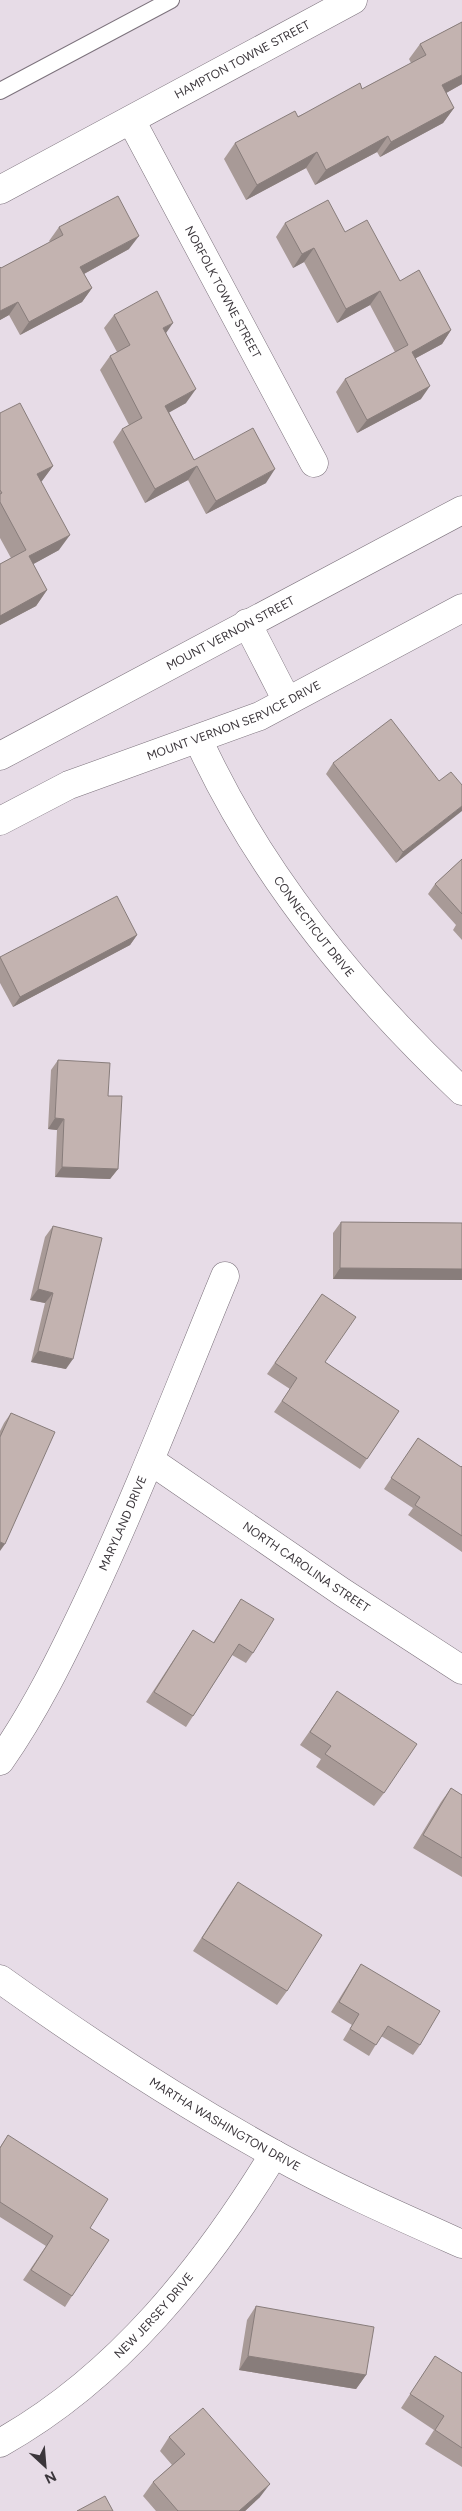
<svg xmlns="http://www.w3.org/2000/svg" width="462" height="2511" font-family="Figtree,sans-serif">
<rect width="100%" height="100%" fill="#e7dce7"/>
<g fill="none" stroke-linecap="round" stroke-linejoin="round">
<g stroke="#7c727c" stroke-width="18">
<path id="service" d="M 0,91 L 171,0"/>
</g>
<g stroke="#7c727c" stroke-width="29">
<g id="minor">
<path id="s1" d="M 131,120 L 314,463"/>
<path id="s2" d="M 0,190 L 353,0"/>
<path d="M 247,623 L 287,701"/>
<path id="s3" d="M 198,739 C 259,873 355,990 462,1091"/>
<path id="s4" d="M 0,821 L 69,785 L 260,716 L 462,608"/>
<path id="s5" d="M 151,1461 L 342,1592 L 462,1670"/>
<path id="s6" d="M 0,1761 C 35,1711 62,1656 88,1601 C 138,1495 180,1385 225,1276"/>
<path id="s7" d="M 0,1979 C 88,2042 180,2102 274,2154 C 335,2188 399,2216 462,2244"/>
<path id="s8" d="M 0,2443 C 118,2377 205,2267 274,2154"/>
</g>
</g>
<g stroke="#7c727c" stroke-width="29">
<g id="tertiary">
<path id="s9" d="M 0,756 L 462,510"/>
</g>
</g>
<use href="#service" stroke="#fff" stroke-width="16"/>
<use href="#minor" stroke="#fff" stroke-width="28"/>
<use href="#tertiary" stroke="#fff" stroke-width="28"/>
</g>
<path fill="#a89a97" d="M 462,22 L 462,84 L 446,93 L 454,108 L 443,123 L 380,157 L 377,152 L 315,185 L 306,168 L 246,200 L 224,159 L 235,143 L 362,89 L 411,63 L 409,59 L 420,44 Z
M 285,223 L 345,232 L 400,281 L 451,330 L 442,344 L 416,358 L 421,399 L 357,433 L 336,392 L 345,379 L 395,352 L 370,305 L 337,323 L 304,262 L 293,268 L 276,237 Z
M 59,227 L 129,249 L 84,274 L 92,288 L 82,302 L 20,335 L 9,315 L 0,320 L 0,267 L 1,268 L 50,242 L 49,241 Z
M 114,315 L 166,333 L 186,403 L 169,412 L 194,460 L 266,483 L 206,514 L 188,480 L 145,503 L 113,442 L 122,429 L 129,425 L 100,370 L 110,356 L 117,352 L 104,328 Z
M 0,413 L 53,466 L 41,482 L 59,550 L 33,564 L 47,590 L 36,606 L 0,625 L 0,564 L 11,558 L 0,538 Z
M 333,763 L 439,781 L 462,785 L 396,863 L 326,774 Z
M 462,859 L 462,940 L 453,930 L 456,925 L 428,894 L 435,884 Z
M 137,935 L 130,945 L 13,1007 L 0,983 L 0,957 Z
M 58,1060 L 108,1096 L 118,1169 L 110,1179 L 55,1177 L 57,1130 L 48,1129 L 51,1070 Z
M 341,1222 L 462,1223 L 462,1280 L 333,1279 L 333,1233 Z
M 53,1226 L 66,1369 L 31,1362 L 45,1303 L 30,1300 L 45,1237 Z
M 322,1294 L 325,1362 L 399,1411 L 360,1469 L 274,1412 L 290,1389 L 267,1374 Z
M 11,1413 L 0,1551 L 0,1431 L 4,1423 Z
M 418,1438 L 461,1467 L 462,1466 L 462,1552 L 408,1515 L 413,1508 L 384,1489 Z
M 241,1599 L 253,1653 L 246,1663 L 232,1655 L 186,1727 L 146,1702 L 193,1630 L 213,1643 Z
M 328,1705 L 384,1793 L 374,1806 L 316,1767 L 321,1759 L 300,1745 Z
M 451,1788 L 462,1795 L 462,1877 L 413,1848 L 441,1802 Z
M 238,1882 L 287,1991 L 277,2005 L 193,1951 L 228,1896 Z
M 361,1964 L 420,2045 L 413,2055 L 381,2036 L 369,2056 L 343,2040 L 352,2025 L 331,2012 L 354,1975 Z
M 8,2135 L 90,2228 L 72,2296 L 65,2307 L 23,2280 L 46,2246 L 0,2217 L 0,2147 Z
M 256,2306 L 366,2375 L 356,2389 L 239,2370 L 247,2320 Z
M 435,2356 L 462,2373 L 462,2467 L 425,2444 L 434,2430 L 401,2408 Z
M 169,2437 L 260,2497 L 245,2511 L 156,2511 L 143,2496 L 153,2482 L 172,2465 L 160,2451 Z"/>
<path fill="#887d7b" d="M 462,75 L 462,84 L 432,101 L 442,85 Z
M 454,108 L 443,123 L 380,157 L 391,142 Z
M 388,136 L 377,152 L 315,185 L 326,170 Z
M 317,152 L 306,168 L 246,200 L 257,185 Z
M 139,236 L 129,249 L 71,281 L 80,267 Z
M 314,248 L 304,262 L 293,268 L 302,254 Z
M 92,288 L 82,302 L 20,335 L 29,322 Z
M 380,291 L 370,305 L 337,323 L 346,309 Z
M 18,302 L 9,315 L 0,320 L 0,311 Z
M 173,323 L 164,336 L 163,328 Z
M 451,330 L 442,344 L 403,365 L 412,352 Z
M 430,386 L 421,399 L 357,433 L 367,420 Z
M 196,389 L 186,403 L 156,420 L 165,406 Z
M 53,466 L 42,481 L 26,490 L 37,474 Z
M 197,466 L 188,480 L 145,503 L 155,489 Z
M 275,469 L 266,483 L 206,514 L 216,501 Z
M 70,535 L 59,550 L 19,572 L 29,556 Z
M 47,590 L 36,606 L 0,625 L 0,616 Z
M 462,806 L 462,811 L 396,863 L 403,852 Z
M 137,935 L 130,945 L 13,1007 L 20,997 Z
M 55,1118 L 64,1119 L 57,1130 L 48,1129 Z
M 62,1167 L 118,1169 L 110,1179 L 55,1177 Z
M 340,1268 L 462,1269 L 462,1280 L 333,1279 Z
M 38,1289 L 53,1293 L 45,1303 L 30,1300 Z
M 38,1351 L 73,1359 L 66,1369 L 31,1362 Z
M 0,1542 L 5,1544 L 0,1551 Z
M 248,2356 L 366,2375 L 356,2389 L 239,2370 Z
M 270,2484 L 260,2497 L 245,2511 L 239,2511 Z"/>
<path fill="#c3b3b0" stroke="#887d7b" d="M 462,22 L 462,75 L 442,85 L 454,108 L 391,142 L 388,136 L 326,170 L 317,152 L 257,185 L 235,143 L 295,111 L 298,117 L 360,83 L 362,89 L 426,55 L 420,44 Z
M 118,196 L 139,236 L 80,267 L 92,288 L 29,322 L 18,302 L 0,311 L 0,267 L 1,268 L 63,235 L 59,227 Z
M 328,200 L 345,232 L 367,220 L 400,281 L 419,270 L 451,330 L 412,352 L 430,386 L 367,420 L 345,379 L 408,345 L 380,291 L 346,309 L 314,248 L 302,254 L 285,223 Z
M 157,291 L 173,323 L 163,328 L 196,389 L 165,406 L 194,460 L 253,428 L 275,469 L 216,501 L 197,466 L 155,489 L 122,429 L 142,418 L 110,356 L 130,345 L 114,315 Z
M 20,403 L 53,466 L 37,474 L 70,535 L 29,556 L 47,590 L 0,616 L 0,564 L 26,550 L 0,502 L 0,494 L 2,493 L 0,490 L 0,413 Z
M 391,719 L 439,781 L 451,772 L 462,785 L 462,806 L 403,852 L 333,763 Z
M 462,859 L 462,914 L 435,884 Z
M 117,896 L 137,935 L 20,997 L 0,957 Z
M 58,1060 L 110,1063 L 108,1096 L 122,1096 L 118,1169 L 62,1167 L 64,1119 L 55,1118 Z
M 341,1222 L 462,1223 L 462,1269 L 340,1268 Z
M 53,1226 L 102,1238 L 73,1359 L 38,1351 L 53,1293 L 38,1289 Z
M 322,1294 L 356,1317 L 325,1362 L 399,1411 L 367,1459 L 282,1401 L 297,1378 L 275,1363 Z
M 11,1413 L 55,1432 L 5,1544 L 0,1542 L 0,1437 Z
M 418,1438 L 461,1467 L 462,1466 L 462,1536 L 415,1505 L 420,1497 L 391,1478 Z
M 241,1599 L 274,1619 L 253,1653 L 239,1644 L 193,1716 L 154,1692 L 193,1630 L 214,1643 Z
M 337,1691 L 417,1744 L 384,1793 L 325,1754 L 331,1746 L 310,1732 Z
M 451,1788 L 462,1795 L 462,1858 L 423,1835 Z
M 238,1882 L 322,1935 L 287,1991 L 202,1938 Z
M 361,1964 L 440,2011 L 420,2045 L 388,2026 L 376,2045 L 350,2029 L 359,2014 L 339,2002 Z
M 8,2135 L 108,2199 L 90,2228 L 109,2240 L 72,2296 L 31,2270 L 53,2236 L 0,2202 L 0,2148 Z
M 256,2306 L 374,2327 L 366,2375 L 248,2356 Z
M 435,2356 L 462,2373 L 462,2448 L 435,2430 L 444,2416 L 410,2394 Z
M 203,2408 L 270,2484 L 239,2511 L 178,2511 L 153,2482 L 185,2454 L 169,2437 Z
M 105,2496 L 113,2511 L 77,2511 Z"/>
<g text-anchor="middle" stroke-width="4.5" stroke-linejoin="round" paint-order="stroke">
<g font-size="12" fill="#3b363b" stroke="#e7dce7">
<text dy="4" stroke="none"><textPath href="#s2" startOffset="275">HAMPTON TOWNE STREET</textPath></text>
<text dy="4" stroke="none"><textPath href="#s1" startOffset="195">NORFOLK TOWNE STREET</textPath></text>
<text dy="4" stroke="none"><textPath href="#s9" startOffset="261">MOUNT VERNON STREET</textPath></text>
<text dy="4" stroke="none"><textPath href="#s4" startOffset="255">MOUNT VERNON SERVICE DRIVE</textPath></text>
<text dy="4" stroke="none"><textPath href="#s3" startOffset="221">CONNECTICUT DRIVE</textPath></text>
<text dy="4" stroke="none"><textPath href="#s6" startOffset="268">MARYLAND DRIVE</textPath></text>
<text dy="4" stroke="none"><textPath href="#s5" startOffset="188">NORTH CAROLINA STREET</textPath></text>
<text dy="4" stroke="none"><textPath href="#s7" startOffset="268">MARTHA WASHINGTON DRIVE</textPath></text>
<text dy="4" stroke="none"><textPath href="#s8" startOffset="201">NEW JERSEY DRIVE</textPath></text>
</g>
</g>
<g transform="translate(45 2466) rotate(154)" stroke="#e7dce7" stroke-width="4" paint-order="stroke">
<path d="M0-4L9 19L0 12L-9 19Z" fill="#3b363b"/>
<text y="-8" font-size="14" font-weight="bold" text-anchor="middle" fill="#3b363b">N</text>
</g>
</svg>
